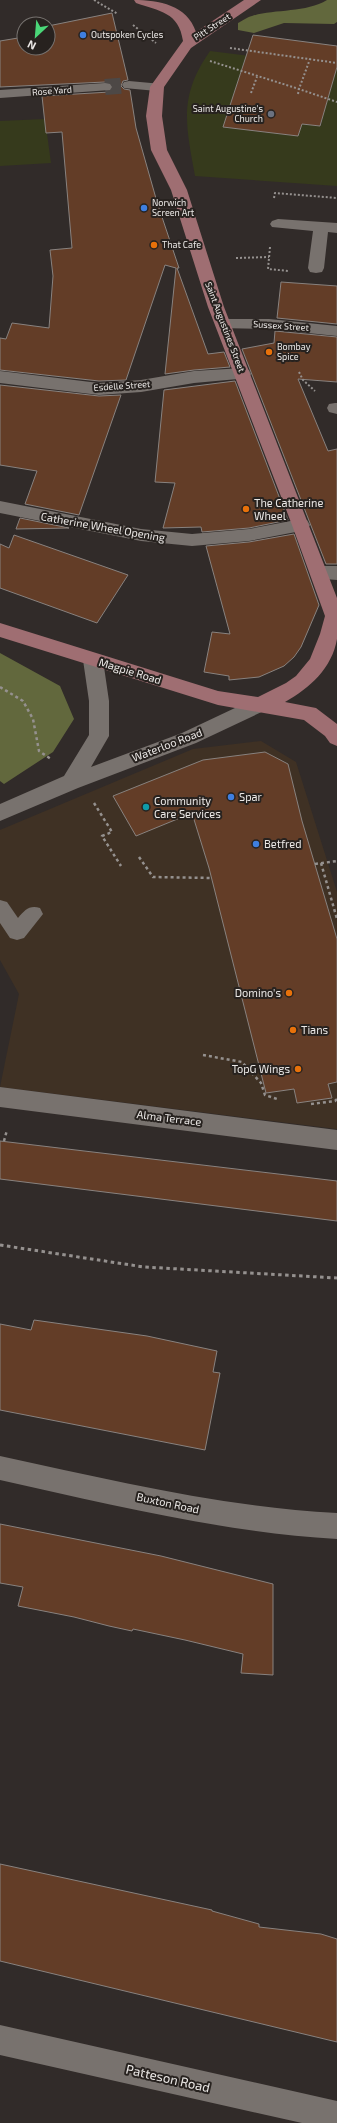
<svg xmlns="http://www.w3.org/2000/svg" width="337" height="2123" font-family="'Exo 2',sans-serif">
<rect width="100%" height="100%" fill="#312b29"/>
<path fill="#3f3124" d="M 261,741 L 296,762 L 337,892 L 337,1129 L 0,1087 L 19,994 L 0,960 L 0,830 L 193,749 Z"/>
<path fill="#363a1c" fill-rule="evenodd" d="M 210,51 L 337,67 L 337,186 L 195,176 C 186,125 178,97 210,51 ZM 235,91 L 305,113 L 323,115 L 321,126 L 302,124 L 298,136 L 223,127 Z
M 45,119 L 51,163 L 0,166 L 0,121 Z"/>
<path fill="#62683d" d="M 327,0 L 337,0 L 337,22 L 334,24 L 284,23 L 254,33 L 238,30 L 238,23 C 242,21 247,17 252,16 C 273,9 306,13 327,0 Z
M 0,653 L 60,686 L 74,719 L 53,752 L 4,784 L 0,781 Z"/>
<path fill="#633d27" stroke="#88827f" d="M 112,13 L 128,80 L 123,81 L 121,86 L 124,89 L 130,90 L 136,128 L 157,202 L 179,268 L 177,268 L 208,354 L 224,352 L 230,367 L 194,370 L 165,374 L 176,268 L 165,265 L 126,380 L 99,381 L 0,370 L 0,338 L 6,339 L 12,323 L 49,328 L 53,276 L 50,250 L 72,248 L 62,132 L 46,133 L 42,96 L 110,92 L 113,88 L 111,83 L 105,82 L 0,87 L 0,41 L 24,37 L 24,48 L 48,48 L 48,26 Z
M 253,35 L 337,46 L 337,67 L 320,126 L 302,124 L 298,136 L 223,127 Z
M 281,282 L 337,286 L 337,324 L 277,318 Z
M 275,331 L 337,337 L 337,382 L 298,379 L 328,451 L 337,449 L 337,564 L 326,564 L 242,349 L 274,343 Z
M 235,381 L 288,520 L 249,528 L 202,532 L 201,527 L 163,528 L 175,483 L 155,482 L 164,390 Z
M 0,385 L 99,396 L 121,395 L 79,515 L 25,504 L 37,471 L 0,465 Z
M 20,518 L 69,528 L 16,529 Z
M 294,534 L 319,605 L 301,647 L 294,657 L 284,666 L 259,677 L 229,680 L 229,676 L 204,672 L 212,632 L 230,634 L 206,546 L 249,542 Z
M 14,535 L 128,575 L 97,623 L 0,588 L 0,544 L 9,548 Z
M 265,752 L 288,764 L 302,821 L 337,939 L 337,1082 L 328,1084 L 332,1098 L 297,1103 L 294,1089 L 266,1093 L 209,868 L 192,813 L 136,836 L 113,796 L 203,760 Z
M 0,1141 L 337,1181 L 337,1221 L 0,1179 Z
M 34,1320 L 147,1336 L 217,1351 L 213,1372 L 220,1373 L 205,1450 L 0,1410 L 0,1324 L 31,1330 Z
M 0,1524 L 161,1556 L 273,1584 L 273,1675 L 241,1673 L 243,1654 L 185,1640 L 133,1629 L 132,1631 L 109,1626 L 74,1617 L 18,1606 L 23,1587 L 0,1583 Z
M 0,1864 L 212,1910 L 212,1911 L 259,1924 L 259,1927 L 321,1934 L 337,1939 L 337,2042 L 0,1961 Z"/>
<g fill="none" stroke-linecap="round" stroke-linejoin="round">
<path stroke="#4d4846" stroke-width="16" stroke-dasharray="16 8" stroke-linecap="butt" d="M 105,87 L 129,85"/>
<path stroke="#95918f" stroke-width="2" stroke-dasharray="2 2" stroke-linecap="butt" d="M 94,0 L 118,14
M 133,25 L 156,43
M 230,48 L 337,63
M 210,61 L 299,89 L 310,59
M 251,93 L 257,77
M 298,94 L 299,89 L 337,102
M 274,198 L 275,193 L 337,198
M 270,247 L 268,269 L 289,271
M 236,258 L 269,257
M 299,372 L 303,380 L 315,391"/>
<path stroke="#95918f" stroke-width="2.5" stroke-dasharray="3 3" stroke-linecap="butt" d="M 0,687 L 23,701 L 33,719 L 39,751 L 51,759
M 94,803 L 112,832 L 102,836 L 121,866
M 139,857 L 153,877 L 211,878
M 321,863 L 337,919
M 315,864 L 337,861
M 203,1055 L 242,1062 L 261,1083 L 265,1095 L 277,1099
M 311,1104 L 335,1101 L 337,1099
M 4,1141 L 7,1130"/>
<path stroke="#95918f" stroke-width="3" stroke-dasharray="3.5 3.5" stroke-linecap="butt" d="M 0,1245 L 144,1267 L 337,1278"/>
<path fill="#78726e" fill-rule="evenodd" d="M 335,403 L 337,403 L 337,414 L 329,412 L 327,408 L 329,404 Z
M 0,900 L 7,902 L 18,918 C 25,910 29,905 40,908 L 43,914 L 24,938 L 17,940 L 10,938 L 0,923 Z"/>
<path fill="#78726e" fill-rule="evenodd" d="M 129,81 L 162,84 L 164,87 L 162,90 L 157,91 L 124,88 L 122,85 L 124,82 Z
M 105,83 L 110,84 L 112,87 L 110,90 L 0,98 L 0,90 Z
M 278,219 L 337,223 L 337,233 L 328,232 L 324,268 L 322,272 L 316,273 L 310,272 L 308,268 L 313,231 L 272,227 L 270,224 L 272,221 Z
M 224,319 L 269,319 L 337,326 L 337,336 L 269,329 L 218,328 L 216,324 L 218,320 Z
M 243,368 L 249,370 L 251,374 L 249,378 L 194,383 L 141,392 L 99,395 L 0,383 L 0,371 L 99,383 L 141,380 L 194,371 Z
M 0,501 L 141,529 L 192,534 L 249,529 L 301,519 L 307,520 L 310,525 L 307,530 L 301,531 L 249,541 L 192,546 L 141,541 L 0,513 Z
M 319,566 L 337,566 L 337,580 L 312,578 L 310,573 L 312,568 Z
M 0,1087 L 337,1130 L 337,1150 L 0,1107 Z
M 0,1456 C 112,1480 222,1507 337,1513 L 337,1539 C 222,1532 112,1505 0,1480 Z
M 0,2025 L 337,2101 L 337,2123 L 302,2123 L 0,2055 Z"/>
<path fill="#78726e" fill-rule="evenodd" d="M 93,653 L 100,655 L 103,660 L 109,701 L 109,736 L 91,767 L 182,733 L 254,699 L 261,697 L 268,699 L 271,704 L 268,709 L 196,743 L 78,788 L 0,821 L 0,804 L 64,776 L 89,735 L 89,701 L 83,660 L 86,655 Z"/>
<path fill="#9f6e72" fill-rule="evenodd" d="M 134,0 C 159,0 187,5 196,32 L 244,0 L 261,0 L 191,48 L 164,87 L 162,116 L 167,150 L 187,190 L 224,307 L 337,598 C 337,611 337,626 337,639 C 332,668 310,688 285,702 L 316,708 L 337,724 L 337,746 L 330,743 L 325,736 L 304,720 L 218,705 L 0,637 L 0,623 L 218,691 L 258,697 L 286,683 L 296,676 L 310,659 L 320,634 L 325,616 L 292,525 L 208,307 L 171,190 L 151,150 L 146,116 L 150,87 L 183,41 C 179,12 159,11 136,3 Z"/>
</g>
<g fill="#3f7fe0" stroke="#27221f" stroke-width="1.5">
<circle cx="83" cy="35" r="4"/>
<circle cx="144" cy="208" r="4"/>
<circle cx="231" cy="797" r="4"/>
<circle cx="256" cy="844" r="4"/>
</g>
<circle fill="#6b7280" stroke="#27221f" stroke-width="1.5" cx="271" cy="114" r="4"/>
<g fill="#e8710a" stroke="#27221f" stroke-width="1.5">
<circle cx="154" cy="245" r="4"/>
<circle cx="269" cy="352" r="4"/>
<circle cx="246" cy="509" r="4"/>
<circle cx="289" cy="993" r="4"/>
<circle cx="293" cy="1030" r="4"/>
<circle cx="298" cy="1069" r="4"/>
</g>
<circle fill="#0f9aa8" stroke="#27221f" stroke-width="1.5" cx="146" cy="807" r="4"/>
<g text-anchor="middle" stroke-width="4" stroke-linejoin="round" paint-order="stroke">
<g font-size="9" fill="#ece9e7" stroke="#27221f">
<text transform="translate(212 27) rotate(-33)" y="3">Pitt Street</text>
<text transform="translate(52 91) rotate(-4)" y="3">Rose Yard</text>
<text transform="translate(281 326) rotate(4)" y="3">Sussex Street</text>
<text transform="translate(225 327) rotate(69)" y="3">Saint Augustines Street</text>
<text transform="translate(122 386) rotate(-4)" y="3">Esdelle Street</text>
</g>
<g font-size="9" fill="#ece9e7" stroke="#27221f" text-anchor="start">
<text x="91" y="38">Outspoken Cycles</text>
<text x="263" y="112" text-anchor="end">Saint Augustine's<tspan x="263" dy="10">Church</tspan></text>
<text x="152" y="206">Norwich<tspan x="152" dy="10">Screen Art</tspan></text>
<text x="162" y="248">That Cafe</text>
<text x="277" y="350">Bombay<tspan x="277" dy="10">Spice</tspan></text>
</g>
<g font-size="11" fill="#ece9e7" stroke="#27221f" text-anchor="start">
<text x="254" y="507">The Catherine<tspan x="254" dy="13">Wheel</tspan></text>
<text x="239" y="801">Spar</text>
<text x="154" y="805">Community<tspan x="154" dy="13">Care Services</tspan></text>
<text x="264" y="848">Betfred</text>
<text x="281" y="997" text-anchor="end">Domino's</text>
<text x="301" y="1034">Tians</text>
<text x="290" y="1073" text-anchor="end">TopG Wings</text>
</g>
<g font-size="11" fill="#ece9e7" stroke="#27221f">
<text transform="translate(103 527) rotate(10)" y="4">Catherine Wheel Opening</text>
<text transform="translate(130 671) rotate(17)" y="4">Magpie Road</text>
<text transform="translate(167 745) rotate(-21)" y="4">Waterloo Road</text>
<text transform="translate(169 1118) rotate(7)" y="4">Alma Terrace</text>
<text transform="translate(168 1503) rotate(12)" y="4">Buxton Road</text>
</g>
<g font-size="13" fill="#ece9e7" stroke="#27221f">
<text transform="translate(168 2078) rotate(13)" y="5">Patteson Road</text>
</g>
</g>
<g transform="translate(36 36) rotate(206)"><circle r="19" fill="#27221f" stroke="#76726f"/>
<path d="M0-3L7 15L0 10L-7 15Z" fill="#4ad778"/>
<text y="-6" font-size="11" font-weight="bold" text-anchor="middle" fill="#ece9e7">N</text>
</g>
</svg>
